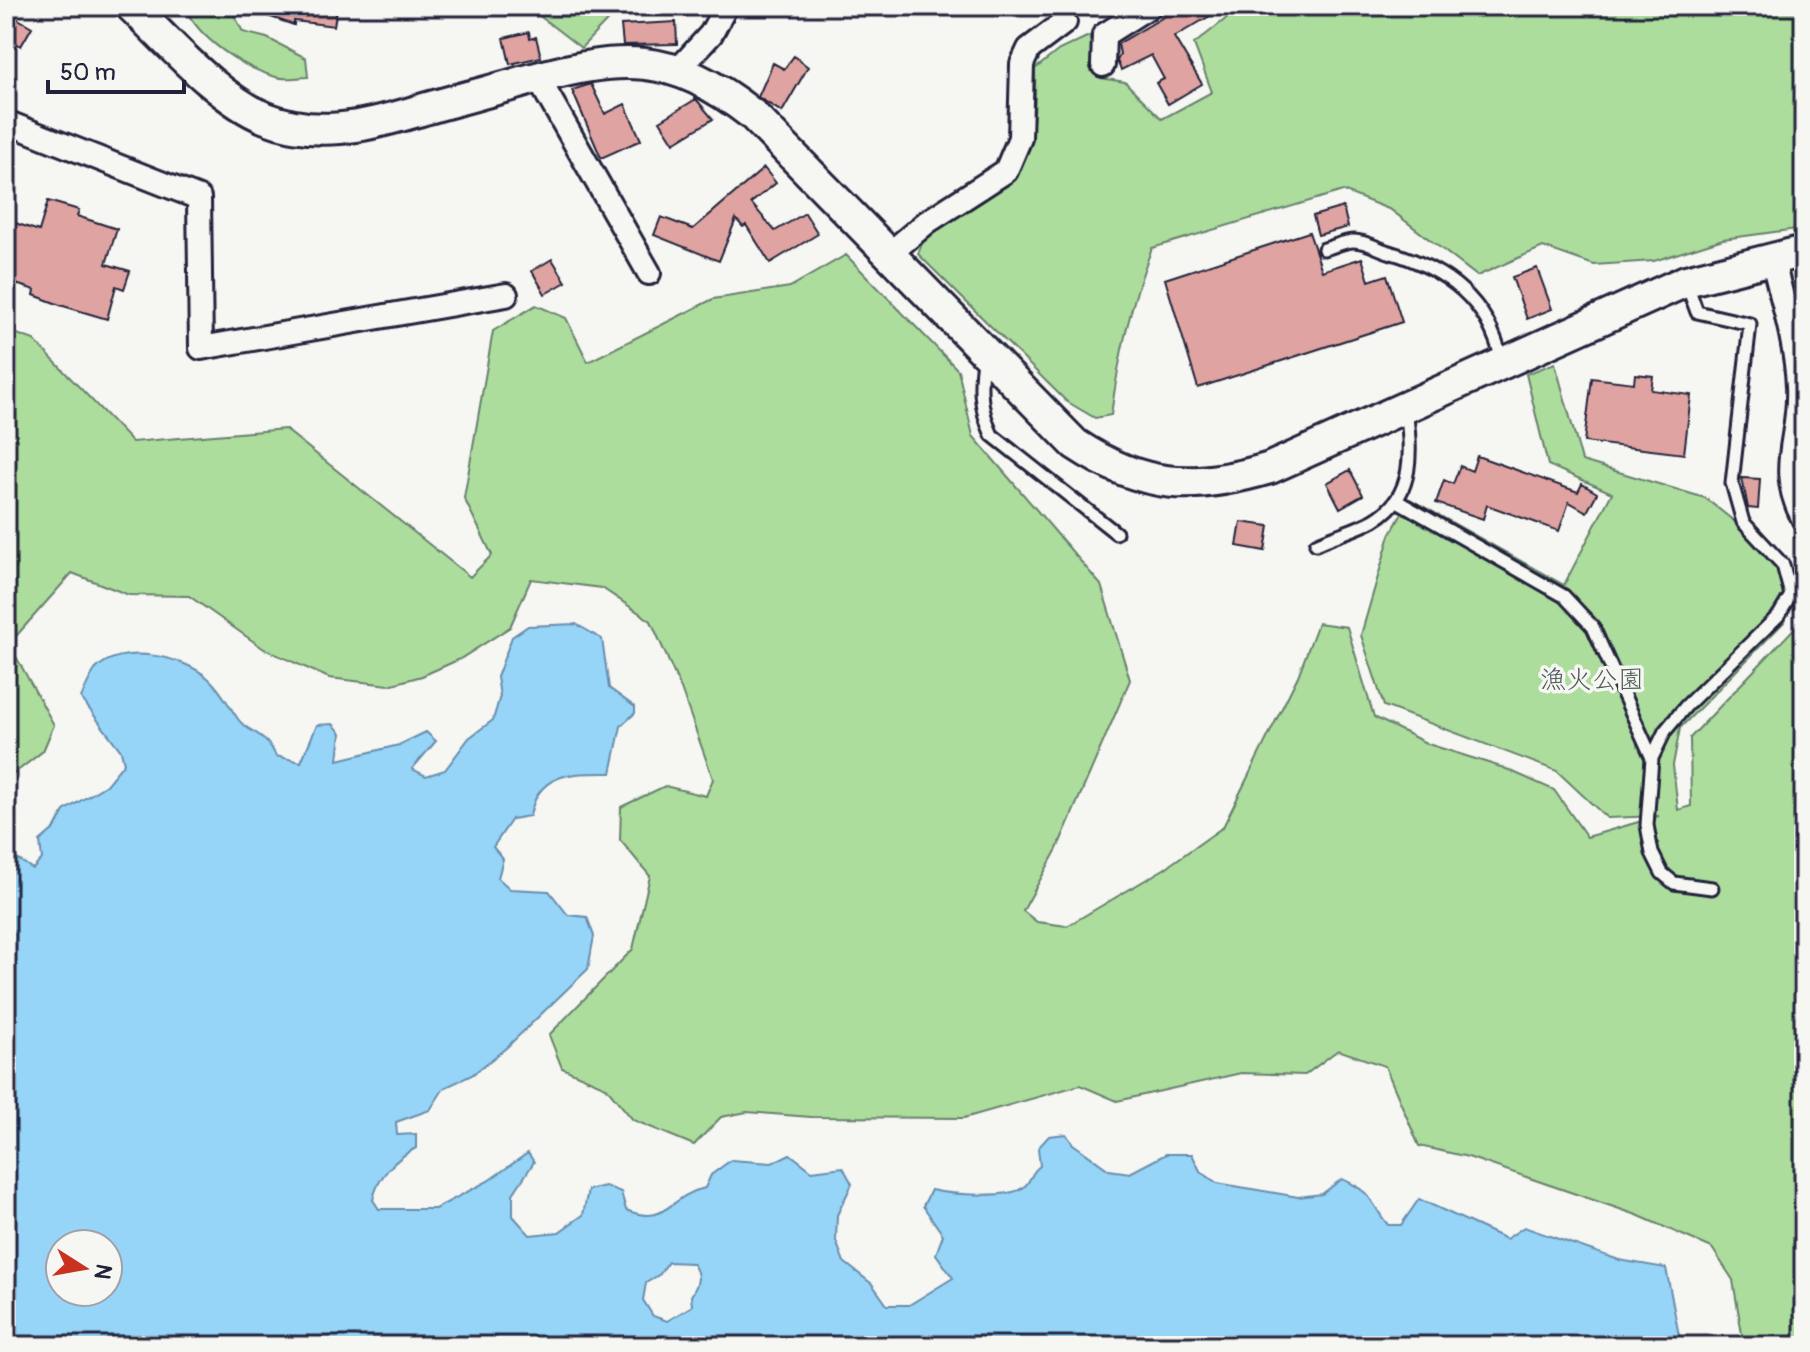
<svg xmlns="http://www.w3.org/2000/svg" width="1810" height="1352" font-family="Pangolin,'Klee One',sans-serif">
<rect width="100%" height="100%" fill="#f6f6f2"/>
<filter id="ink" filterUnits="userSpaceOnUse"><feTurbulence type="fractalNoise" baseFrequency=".0125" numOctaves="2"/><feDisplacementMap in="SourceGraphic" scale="16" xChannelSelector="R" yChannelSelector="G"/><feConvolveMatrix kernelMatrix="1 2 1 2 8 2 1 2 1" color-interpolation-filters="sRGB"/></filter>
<g filter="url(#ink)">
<path fill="#acdd9d" stroke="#67806c" stroke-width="2" d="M 184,6 L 234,6 L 232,11 L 243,32 L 267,38 L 306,58 L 308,77 C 298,77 285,80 276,77 C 241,67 199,39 184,6 Z
M 508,6 L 621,6 L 581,48 L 528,7 Z
M 1242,6 L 1804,6 L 1804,228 L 1723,239 L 1654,261 L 1594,265 L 1543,247 L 1477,276 L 1391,210 L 1343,191 L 1152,248 C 1130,304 1119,356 1111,415 L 1095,418 L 1066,401 L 918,254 L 924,239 C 946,223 991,199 1008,183 C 1035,156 1036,105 1035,69 L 1059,50 L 1089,36 L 1101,78 L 1125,82 L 1162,119 L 1212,92 L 1194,44 Z
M 846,255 L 958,370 L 973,436 L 1101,585 L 1130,680 L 1057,849 L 1023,911 L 1037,922 L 1067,926 L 1164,869 L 1223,827 L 1298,676 L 1318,623 L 1347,627 L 1374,717 L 1428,744 L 1504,768 L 1554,790 L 1587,837 L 1659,816 L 1607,818 L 1557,771 L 1384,706 L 1361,635 L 1390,535 L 1410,499 L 1564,585 L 1612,493 L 1548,465 L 1526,374 L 1555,363 L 1582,461 L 1705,498 L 1754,537 L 1777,565 L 1787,587 L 1786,620 L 1680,728 L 1673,765 L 1678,810 L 1691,806 L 1690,738 L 1804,618 L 1804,1346 L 1744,1346 L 1733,1280 L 1712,1248 L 1637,1215 L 1468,1157 L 1419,1146 L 1385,1066 L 1338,1050 L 1305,1075 L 1241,1073 L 1117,1101 L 1080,1085 L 964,1118 L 811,1117 L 747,1112 L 721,1117 L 694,1145 L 633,1120 L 606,1087 L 562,1068 L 549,1035 L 633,949 L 650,876 L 620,840 L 621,807 L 665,786 L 706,796 L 713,779 L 681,689 L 651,621 L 602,588 L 531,579 L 510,627 L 460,659 L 422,676 L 389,685 L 329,678 L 264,649 L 189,596 L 129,595 L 72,573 L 9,644 L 54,725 L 43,751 L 6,780 L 6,330 L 34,340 L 132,442 L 285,429 L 470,577 L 492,555 L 464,498 L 493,331 L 536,305 L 566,318 L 588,362 L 713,299 L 790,287 Z"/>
<path fill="#96d5f8" stroke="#688dac" stroke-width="2" fill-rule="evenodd" d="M 576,624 L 602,639 L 609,688 L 635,707 L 635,713 L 621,726 L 611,773 C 574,773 538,771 530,816 L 512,819 L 493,847 L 503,859 L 498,878 L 510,889 L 549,891 L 568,915 L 587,917 L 594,936 L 588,969 L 506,1048 L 472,1075 L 444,1088 L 430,1110 L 396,1122 L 397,1135 L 416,1134 L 416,1148 C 396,1158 377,1177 373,1200 L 379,1209 L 435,1209 L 488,1181 L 528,1153 L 534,1162 L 513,1194 L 513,1216 L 530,1235 L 559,1232 L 583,1215 L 588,1190 L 605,1186 L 621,1192 L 626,1210 C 667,1227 668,1196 705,1188 L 711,1175 L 731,1160 L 772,1163 L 790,1154 L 812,1171 L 843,1167 L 852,1184 L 837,1215 L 836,1241 L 844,1262 L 872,1284 L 887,1305 L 909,1305 L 953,1278 L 936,1254 L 943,1235 L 923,1206 L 931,1190 C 949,1194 1012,1200 1025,1186 C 1032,1179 1031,1172 1040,1166 L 1038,1148 L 1049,1136 L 1066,1134 L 1073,1144 L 1109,1170 L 1130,1173 L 1166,1154 L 1192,1154 L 1200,1171 L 1217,1183 L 1298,1197 L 1322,1194 L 1342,1179 C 1376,1194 1368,1201 1388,1225 L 1401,1225 L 1419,1199 L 1506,1239 L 1524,1227 L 1619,1260 L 1666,1268 L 1681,1346 L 6,1346 L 6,857 L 11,855 L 33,869 L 42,859 L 40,841 L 55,828 L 64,811 L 106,785 L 124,763 L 121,751 L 81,698 C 85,689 89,678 95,670 C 119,642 185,656 209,679 C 222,691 228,705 238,719 C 248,734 263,729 276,756 L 301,762 L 317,725 L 333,724 L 341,733 L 338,760 L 399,745 L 426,732 L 436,741 L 412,769 L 426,776 L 445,770 L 469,738 L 493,720 L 500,696 L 497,677 L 512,637 L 528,626 ZM 60,1244 L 108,1244 L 108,1292 L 60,1292 ZM 668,1262 L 692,1263 C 701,1275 699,1283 691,1296 L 692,1306 L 667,1321 L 653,1316 L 643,1300 L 646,1283 L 660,1274 Z"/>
<path fill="#dfa4a1" stroke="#22223b" stroke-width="2" d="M 239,6 L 324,6 L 337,8 L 334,26 L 294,21 L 294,25 Z
M 1182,6 L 1227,6 L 1174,37 L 1202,84 L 1168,104 L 1156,83 L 1164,79 L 1151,55 L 1121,70 L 1117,61 L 1120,54 L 1118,44 Z
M 6,12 L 32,27 L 21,46 L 6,37 Z
M 676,22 L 677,44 L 623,45 L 621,25 Z
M 529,32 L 530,39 L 536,37 L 541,57 L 510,64 L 504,38 Z
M 794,56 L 808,67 L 782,112 L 758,97 L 773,63 L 784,69 Z
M 591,84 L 605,114 L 625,104 L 641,140 L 601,158 L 572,90 Z
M 696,99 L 713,119 L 674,143 L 660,121 Z
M 764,168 L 776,183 L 751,203 L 775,231 L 805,213 L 818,234 L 770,263 L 746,225 L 743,227 L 736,219 L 719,261 L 654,235 L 661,217 L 693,229 Z
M 48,201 L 79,210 L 77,216 L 117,229 L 106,264 L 130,271 L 124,289 L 116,286 L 107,319 L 60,305 L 34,295 L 35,290 L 6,281 L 6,220 L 39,231 Z
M 1343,207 L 1348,227 L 1318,235 L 1313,216 Z
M 1309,232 L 1322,271 L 1362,258 L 1369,281 L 1387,275 L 1402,322 L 1198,388 L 1165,279 Z
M 552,259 L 566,282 L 545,294 L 532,271 Z
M 1537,268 L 1552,309 L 1527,319 L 1512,277 Z
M 1635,374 L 1653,376 L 1651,390 L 1691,395 L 1684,454 L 1584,442 L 1592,378 L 1634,383 Z
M 1477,456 L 1578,492 L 1582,484 L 1597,493 L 1587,512 L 1569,502 L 1559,531 L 1487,505 L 1483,519 L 1436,503 L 1444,480 L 1453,484 L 1460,466 L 1472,471 Z
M 1350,470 L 1363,495 L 1340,508 L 1327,483 Z
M 1742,478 L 1760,479 L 1758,509 L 1748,508 Z
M 1241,522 L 1269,526 L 1265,551 L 1237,546 Z"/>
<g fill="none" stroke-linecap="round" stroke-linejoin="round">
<g stroke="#22223b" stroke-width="17">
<path id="lane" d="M 1324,249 C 1333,247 1344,241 1354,241 C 1365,241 1379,249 1389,252 C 1447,269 1488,300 1502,361
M 984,354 C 979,385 979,407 992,435 L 1116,533
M 1399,502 L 1564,596 L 1593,627 L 1652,758 L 1647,825 L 1652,853 L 1662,873 L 1674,883 L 1712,888
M 1316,544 C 1335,535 1356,530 1374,520 C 1416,496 1411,450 1406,408
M 1652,758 L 1665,731 L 1686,706 L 1779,615 L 1791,595 L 1783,565 L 1743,522 L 1732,483 L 1750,324 L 1697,312 L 1686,282"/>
</g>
<g stroke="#22223b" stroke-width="28">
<path id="street" d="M 1103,65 L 1104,35 L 1150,6
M 678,70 L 711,34 L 726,6
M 538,78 L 649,273
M 6,122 L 199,198 L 201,348 L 506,295
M 888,255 L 927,222 L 1006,171 L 1020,138 L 1022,64 L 1029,49 L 1065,22
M 1772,257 C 1782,300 1796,342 1798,386 C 1801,440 1775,466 1804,520"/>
</g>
<g stroke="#22223b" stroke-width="36">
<path id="secondary" d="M 131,6 C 168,41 218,99 266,118 C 316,138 364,127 414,112 C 451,101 488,92 525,81 C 621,55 671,50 753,115 L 1075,444 C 1143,489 1193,491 1270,468 L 1686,281 L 1804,251"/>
</g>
<use href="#lane" stroke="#f6f6f2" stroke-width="11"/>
<use href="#street" stroke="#f6f6f2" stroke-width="22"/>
<use href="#secondary" stroke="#f6f6f2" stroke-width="30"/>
</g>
</g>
<g text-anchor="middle" stroke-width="7" stroke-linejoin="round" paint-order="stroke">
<g font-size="26" fill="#4b5a58" stroke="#f6f6f2">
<text x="1592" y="688">漁火公園</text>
</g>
</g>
<rect width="1810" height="1352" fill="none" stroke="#f6f6f2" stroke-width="32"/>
<rect x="16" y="16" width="1778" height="1320" fill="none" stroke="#22223b" stroke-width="3" filter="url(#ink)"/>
<g transform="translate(84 1268) rotate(101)"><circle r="38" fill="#f6f6f2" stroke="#a1a1a9" stroke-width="2"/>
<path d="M0-6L14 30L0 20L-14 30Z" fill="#c8321e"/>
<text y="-12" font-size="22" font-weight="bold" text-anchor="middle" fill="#22223b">N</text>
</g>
<path d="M48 80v12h136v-12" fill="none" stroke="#22223b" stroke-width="4"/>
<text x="60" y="80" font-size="24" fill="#22223b" stroke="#f6f6f2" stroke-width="6" paint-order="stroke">50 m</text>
</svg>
